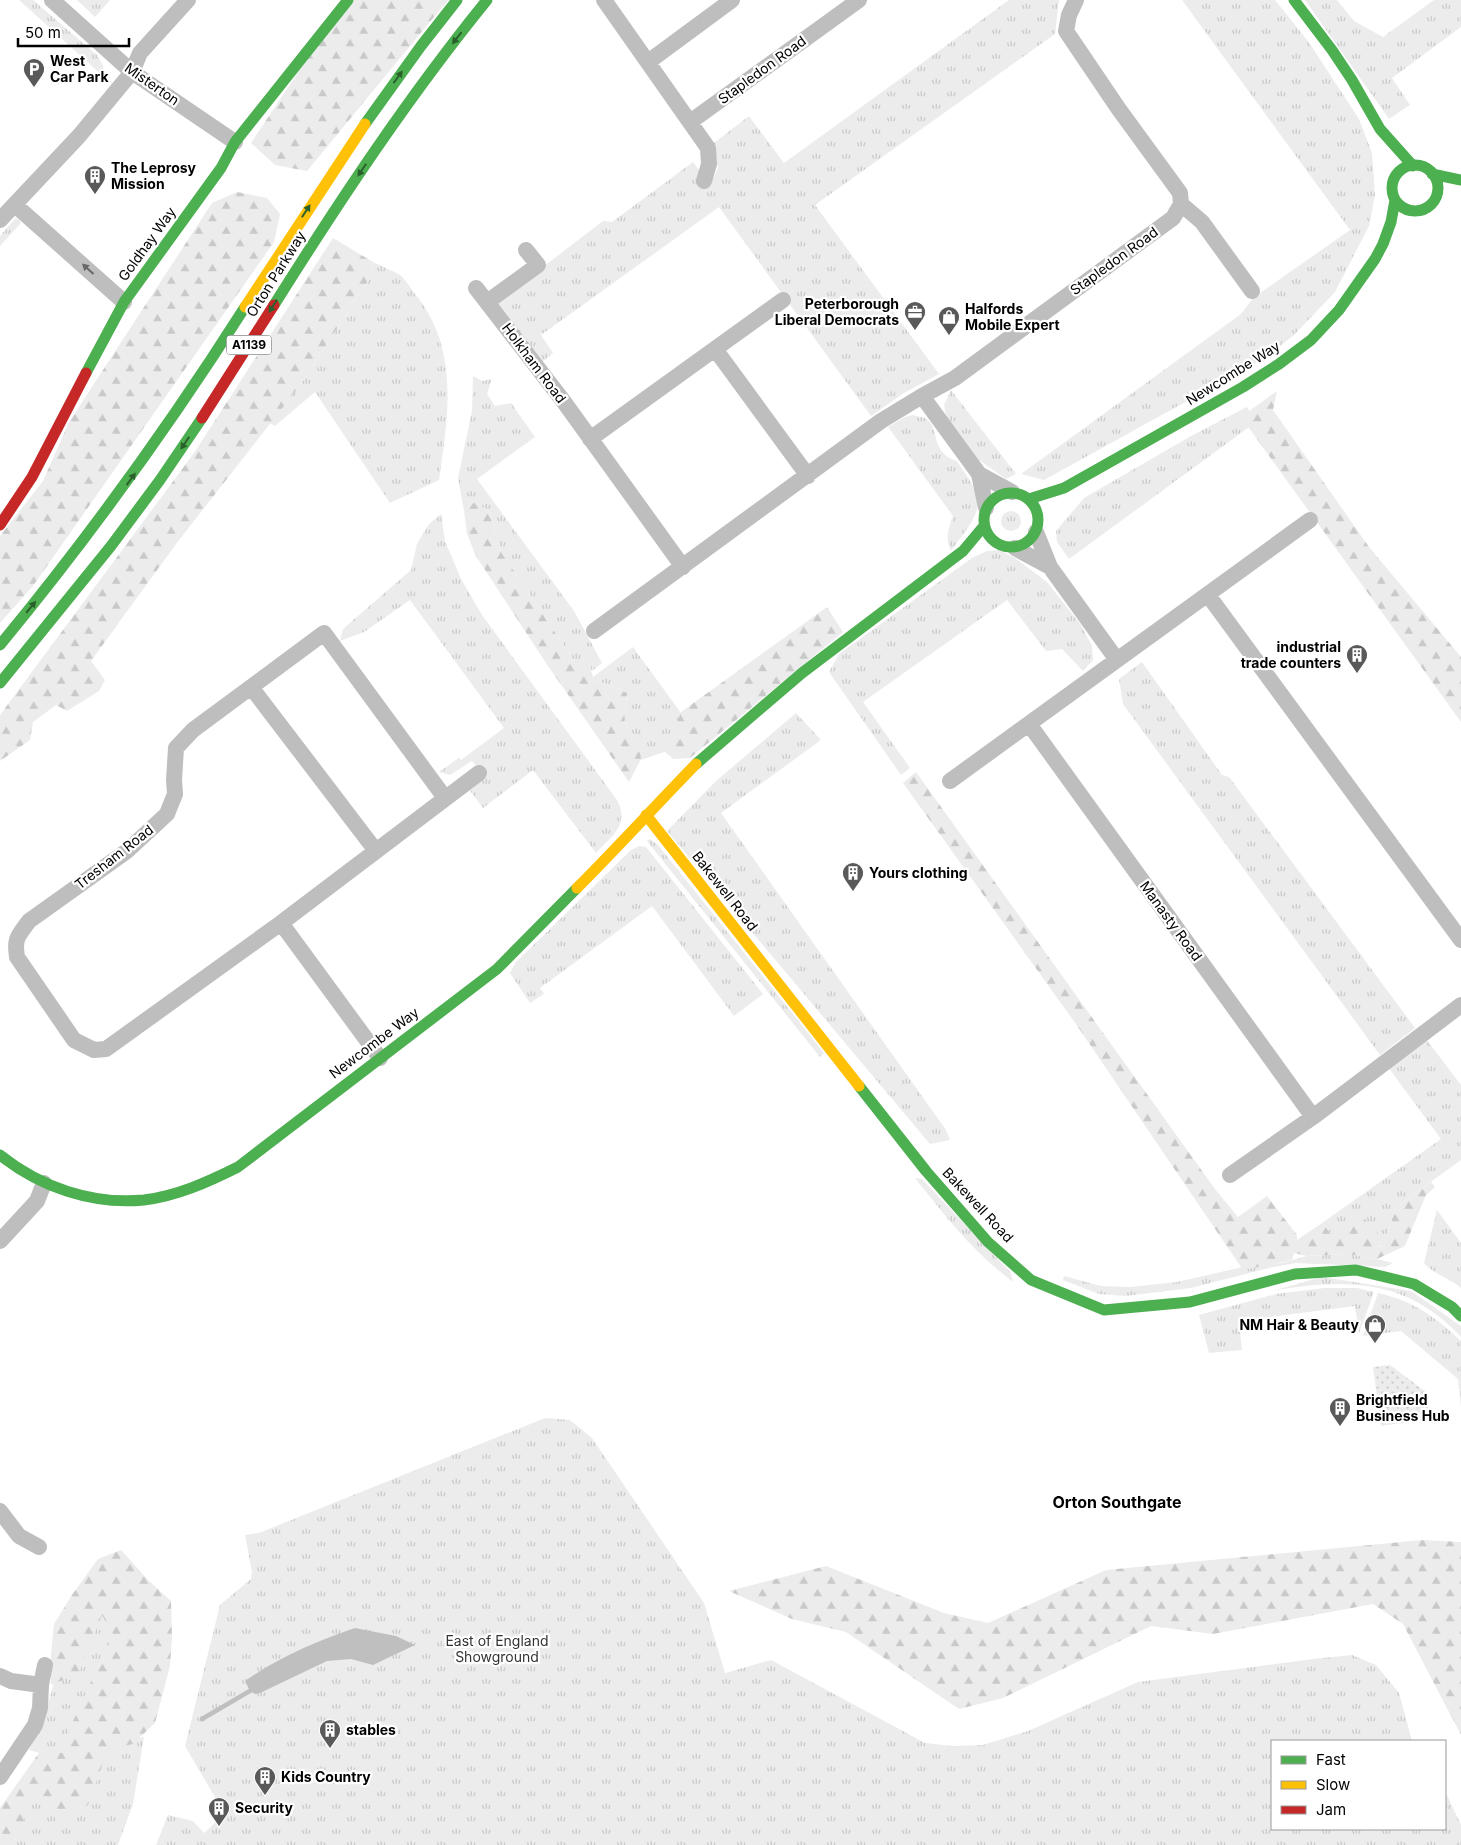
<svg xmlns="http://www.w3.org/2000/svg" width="1461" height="1845" font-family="Inter,sans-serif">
<defs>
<pattern id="grass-tufts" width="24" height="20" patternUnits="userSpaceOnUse" patternTransform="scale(1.25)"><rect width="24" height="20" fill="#ececec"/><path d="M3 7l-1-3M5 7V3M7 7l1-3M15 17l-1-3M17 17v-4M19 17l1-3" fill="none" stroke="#c9c9c9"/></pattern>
<pattern id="forest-firs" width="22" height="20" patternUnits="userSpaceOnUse" patternTransform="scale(1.25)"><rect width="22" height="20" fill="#ececec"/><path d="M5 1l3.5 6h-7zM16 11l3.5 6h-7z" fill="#c9c9c9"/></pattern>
<pattern id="garden-dots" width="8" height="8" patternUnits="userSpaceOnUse" patternTransform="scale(1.25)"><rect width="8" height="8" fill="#ececec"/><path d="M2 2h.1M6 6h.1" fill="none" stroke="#c9c9c9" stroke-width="1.8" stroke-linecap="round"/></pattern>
</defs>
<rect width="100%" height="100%" fill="#fff"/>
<path fill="url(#grass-tufts)" d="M 19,0 L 33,0 L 97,55 L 103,66 L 104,77 Z
M 77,0 L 110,0 L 95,17 Z
M 1009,0 L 1059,0 L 1055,34 L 815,205 L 939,374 L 904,393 L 871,416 L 719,207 L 541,335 L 553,353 L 540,364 L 496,303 L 603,221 L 612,222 L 693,162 L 710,185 L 718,168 L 714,143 L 749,116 L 784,163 Z
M 1182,0 L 1275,0 L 1308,41 L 1359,119 L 1372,153 L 1375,195 L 1369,226 L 1335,292 L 1294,335 L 1265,358 L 1044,480 L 1021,474 L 1241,314 L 1253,298 L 1350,230 Z
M 1305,0 L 1337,0 L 1354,21 L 1383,37 L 1434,0 L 1461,0 L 1461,27 L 1392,78 L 1410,105 L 1389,119 Z
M 16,218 L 21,223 L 0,246 L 0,236 Z
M 373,262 C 381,266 392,270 400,275 C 407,281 413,292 419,299 C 459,353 448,418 439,480 L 390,503 L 315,392 L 275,426 L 270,423 L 298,388 L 370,278 Z
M 473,376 L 482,381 L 492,379 L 487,394 L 495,406 L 511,403 L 535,437 L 477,479 L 574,611 L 602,663 L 592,671 L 589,663 L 575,662 L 501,552 L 490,512 L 475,502 L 464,511 L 458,478 L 472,411 Z
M 951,390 L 1016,474 L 1006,479 L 979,460 L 969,449 L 946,415 L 944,405 Z
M 1247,407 L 1256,422 L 1069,559 L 1057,542 L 1056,531 L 1084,498 L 1191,436 Z
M 913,415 C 916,416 921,417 925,418 C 941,427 929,453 957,461 C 963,471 973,483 977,495 C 983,514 961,536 951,551 C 945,536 948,531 953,516 L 888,427 L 905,417 Z
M1001 521a10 10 0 1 1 20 0a10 10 0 1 1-20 0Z
M 441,514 L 445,541 L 461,579 L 482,615 L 617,800 C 630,824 612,836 596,853 L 533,770 L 483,808 L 468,788 L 483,774 L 472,761 L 450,775 L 439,772 L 459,758 L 461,760 L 504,728 L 410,600 L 364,632 L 340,641 L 343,629 L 411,570 L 417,544 L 429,524 Z
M 999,550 L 1015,558 L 1047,582 L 1081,625 L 1092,646 L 1093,660 L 1083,671 L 1062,649 L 1046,651 L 1007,600 L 863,702 L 910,768 L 901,775 L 829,672 L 839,654 L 972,558 L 987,551 Z
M 633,647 L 681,713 L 667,751 L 641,760 L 638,742 L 624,721 L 627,693 L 615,687 L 594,680 L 593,677 Z
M 1142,662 L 1222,775 L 1229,777 L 1415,1028 L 1380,1055 L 1123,704 L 1119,679 Z
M 796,713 L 821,740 L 721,813 L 946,1130 L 950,1140 L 930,1144 L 667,831 L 716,781 Z
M 650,839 L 658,845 L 824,1053 L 820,1057 L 659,856 L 647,841 Z
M 639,846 L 646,847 L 763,994 L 734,1016 L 652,906 L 540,988 L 544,994 L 530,1003 L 510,973 L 516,962 L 631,850 Z
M 1426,1039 L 1461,1085 L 1461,1160 L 1395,1208 L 1384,1247 L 1330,1233 L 1322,1223 L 1441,1139 L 1388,1067 Z
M 915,1178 L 922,1179 L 1011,1273 L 1013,1282 C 974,1253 945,1216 915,1178 Z
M 1437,1210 L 1461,1243 L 1461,1288 C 1451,1279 1430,1272 1424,1263 Z
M 1347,1254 L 1377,1259 L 1393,1263 L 1385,1267 L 1296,1263 L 1269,1268 L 1191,1288 L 1125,1296 L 1099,1294 L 1063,1280 L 1064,1276 L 1101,1286 L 1130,1287 L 1177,1282 L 1252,1265 L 1281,1263 L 1307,1256 Z
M 1322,1277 L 1411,1291 L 1461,1326 L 1461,1337 C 1407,1278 1345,1278 1272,1291 Z
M 1324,1288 L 1357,1288 L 1374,1292 L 1359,1333 L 1355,1306 L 1239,1321 L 1242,1350 L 1209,1353 L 1199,1315 L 1276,1294 Z
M 1378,1293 C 1413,1301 1436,1317 1461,1341 L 1461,1408 L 1458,1379 L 1401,1331 L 1363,1336 Z
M 545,1418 L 570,1420 L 592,1438 L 704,1603 L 725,1673 L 771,1660 L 925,1743 L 952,1746 L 983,1745 L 1028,1731 L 1138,1682 L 1313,1659 L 1352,1655 L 1376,1665 L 1399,1693 L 1412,1741 L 1272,1741 L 1272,1829 L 1445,1829 L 1445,1791 L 1461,1825 L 1461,1845 L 156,1845 L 168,1815 L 193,1821 L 204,1833 L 220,1818 L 222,1809 L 185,1746 L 220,1605 L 251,1579 L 252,1572 L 245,1535 L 259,1533 Z
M 99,1609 L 122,1629 L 64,1760 L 29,1750 L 45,1716 L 55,1678 Z
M 144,1737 L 133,1804 L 118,1845 L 13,1845 L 31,1798 L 106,1745 Z"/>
<path fill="url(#forest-firs)" d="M 348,0 L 448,0 L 307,171 L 275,165 L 251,143 L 338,12 Z
M 237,192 L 267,198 L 280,214 L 274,242 L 33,586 L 0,623 L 0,536 L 43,481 L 69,422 L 212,203 Z
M 333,238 L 373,262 L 370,278 L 298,388 L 176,544 L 91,661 L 105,680 L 99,691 L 67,711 L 56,705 L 33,722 L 30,740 L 0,761 L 0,715 L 194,453 Z
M 1277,391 L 1273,410 L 1369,547 L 1461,657 L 1461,722 L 1241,417 Z
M 475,502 L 490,512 L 501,552 L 575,662 L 580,660 L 589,663 L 594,680 L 615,687 L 627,693 L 624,721 L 638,742 L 641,759 L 629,782 L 548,666 L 476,556 L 467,534 L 464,511 Z
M 827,607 L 843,632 L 690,758 L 673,759 L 666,752 L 681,712 Z
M 916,772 L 1215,1189 L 1238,1217 L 1267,1196 L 1297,1235 L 1297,1240 L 1322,1223 L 1330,1233 L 1356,1214 L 1378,1228 L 1378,1246 L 1384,1247 L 1395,1208 L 1431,1182 L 1435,1187 L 1426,1195 L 1405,1246 L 1377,1259 L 1347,1254 L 1307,1256 L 1294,1253 L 1292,1260 L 1243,1270 L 1078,1027 L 903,783 Z
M 1422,1540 L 1461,1542 L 1461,1735 L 1403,1624 L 1373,1604 L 1213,1634 L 1151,1626 L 1003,1698 L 959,1709 L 846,1632 L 792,1619 L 729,1591 L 826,1566 L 944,1613 L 988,1623 L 1106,1570 Z
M 121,1550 L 149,1581 L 171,1601 L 172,1638 L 170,1666 L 155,1723 L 133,1744 L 108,1749 L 88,1805 L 56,1820 L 47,1796 L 33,1800 L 15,1840 L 16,1845 L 0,1845 L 0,1808 L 41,1750 L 62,1753 L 70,1728 L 104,1653 L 114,1636 L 102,1615 L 79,1673 L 51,1685 L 51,1655 L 54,1624 L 72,1595 L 98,1559 Z"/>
<path fill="url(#garden-dots)" d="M 1390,1365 L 1426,1392 L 1429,1419 L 1381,1426 L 1373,1367 Z"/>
<path fill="#bfbfbf" d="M 355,1628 L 396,1636 L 415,1645 L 373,1665 L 351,1659 L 327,1661 L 260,1693 L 255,1694 L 250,1691 L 245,1681 C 279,1657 315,1642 355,1628 Z"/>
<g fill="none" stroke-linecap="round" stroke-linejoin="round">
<path stroke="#bfbfbf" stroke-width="4.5" d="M 202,1719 L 255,1688"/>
<path stroke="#bebebe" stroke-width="16" d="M 52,0 L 132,72 L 235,142
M 604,0 L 708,148 L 709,164 L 704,181
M 648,62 L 732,0
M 690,122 L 859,0
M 1181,204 L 1202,222 L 1252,291
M 15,205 L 124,302
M 0,220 L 79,136 L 132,72 L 140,53 L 188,0
M 476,288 L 564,402 L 683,567
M 487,302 L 538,265 L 526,250
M 715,349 L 808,476
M 590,439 L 783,300
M 979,474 L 1012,492
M 986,508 L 979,474 L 922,396 L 955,378 L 1173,218 L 1181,204 L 1180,193 L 1118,108 L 1066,31 L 1069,15 L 1076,0
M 1036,532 L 1050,567 L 1117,660
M 1015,548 L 1050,567
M 1208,595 L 1461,940
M 594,631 L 881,421 L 922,396
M 251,687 L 376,851
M 1029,724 L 1313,1117
M 950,781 L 1310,520
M 445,798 L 324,633 L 193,730 L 176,748 L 174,780 L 175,794 L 167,814 L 127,851 L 29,921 C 18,936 14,938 17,957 L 74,1040 L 94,1050 L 106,1049 L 281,923 L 479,773
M 281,923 L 380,1058
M 1230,1175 L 1313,1117 L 1461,1005
M 0,1241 L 37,1201 L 44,1183
M 0,1511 L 19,1536 L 39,1547
M 0,1676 L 11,1681 L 41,1685
M 0,1777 L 35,1725 L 40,1708 L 41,1685 L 45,1665"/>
<path stroke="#4caf50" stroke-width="11" d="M 1294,0 L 1332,50 L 1352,80 L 1380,129 L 1413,166
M 365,124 L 421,46 L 457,0
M1392 188a23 23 0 1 1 46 0a23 23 0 1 1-46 0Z
M 1432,174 L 1461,180
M 274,305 C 340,200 409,96 487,0
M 86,373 L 124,302 L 221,168 L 235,142 L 348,0
M984 520a27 27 0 1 1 54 0a27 27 0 1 1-54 0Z
M 1029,499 L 1064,488 L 1243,387 L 1279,364 L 1311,340 L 1339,310 L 1375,259 L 1383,244 L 1391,222 L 1395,200
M 0,645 C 89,537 170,425 245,307
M 0,683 L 111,546 L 160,480 L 202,418
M 696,764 L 802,673 L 963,551 L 984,526
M 859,1086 L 926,1171 L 988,1242 L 1031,1280 L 1104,1310 L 1190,1302 L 1295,1274 L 1356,1270 L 1414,1284 L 1452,1307 L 1461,1316
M 0,1155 C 40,1187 92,1205 144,1200 C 177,1196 208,1182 238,1167 L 497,969 L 577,888"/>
<path stroke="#ffc107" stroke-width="11" d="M 245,307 L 365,124
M 646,815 L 859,1086
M 577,888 C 618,847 656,805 696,764"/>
<path stroke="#c62828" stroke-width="11" d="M 202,418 L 274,305
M 0,525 L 32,477 L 86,373"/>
</g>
<defs><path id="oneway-solid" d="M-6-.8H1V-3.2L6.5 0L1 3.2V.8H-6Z" transform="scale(1.25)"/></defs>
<g fill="#2a602c">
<use href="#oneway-solid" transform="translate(457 38) rotate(128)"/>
<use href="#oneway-solid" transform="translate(398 77) rotate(-54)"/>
<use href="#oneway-solid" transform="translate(362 170) rotate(124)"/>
<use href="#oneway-solid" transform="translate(306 211) rotate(-57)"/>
<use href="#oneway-solid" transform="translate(273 306) rotate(122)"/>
<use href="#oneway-solid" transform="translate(185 443) rotate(124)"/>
<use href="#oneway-solid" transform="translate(131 479) rotate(-54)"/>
<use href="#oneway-solid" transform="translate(31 607) rotate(-50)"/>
</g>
<use fill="#686868" href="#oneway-solid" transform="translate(88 269) rotate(-138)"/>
<defs>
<g id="parking-pin" transform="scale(1.125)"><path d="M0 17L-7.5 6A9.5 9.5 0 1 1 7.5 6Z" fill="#595959" stroke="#fff"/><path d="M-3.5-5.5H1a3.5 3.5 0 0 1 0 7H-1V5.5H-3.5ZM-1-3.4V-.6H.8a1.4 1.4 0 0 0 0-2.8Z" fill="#fff"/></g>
<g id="building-pin" transform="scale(1.125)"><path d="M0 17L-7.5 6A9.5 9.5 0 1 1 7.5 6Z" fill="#595959" stroke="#fff"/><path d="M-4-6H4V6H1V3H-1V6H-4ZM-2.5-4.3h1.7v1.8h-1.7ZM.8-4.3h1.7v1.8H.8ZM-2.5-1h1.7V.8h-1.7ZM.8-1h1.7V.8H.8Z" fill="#fff"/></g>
<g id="office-pin" transform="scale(1.125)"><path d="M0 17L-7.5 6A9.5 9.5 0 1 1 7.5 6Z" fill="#595959" stroke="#fff"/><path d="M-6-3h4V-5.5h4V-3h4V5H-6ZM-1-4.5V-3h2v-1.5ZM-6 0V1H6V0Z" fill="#fff"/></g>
<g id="shop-pin" transform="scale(1.125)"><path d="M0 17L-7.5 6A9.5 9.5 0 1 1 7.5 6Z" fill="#595959" stroke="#fff"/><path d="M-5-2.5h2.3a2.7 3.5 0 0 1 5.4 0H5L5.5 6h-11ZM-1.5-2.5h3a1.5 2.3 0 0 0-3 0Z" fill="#fff"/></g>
</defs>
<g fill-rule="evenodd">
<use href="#parking-pin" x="34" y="69"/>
<use href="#building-pin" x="95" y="176"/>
<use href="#office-pin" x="915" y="312"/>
<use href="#shop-pin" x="949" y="317"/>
<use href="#building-pin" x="1357" y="655"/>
<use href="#building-pin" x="853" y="873"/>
<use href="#shop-pin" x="1375" y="1325"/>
<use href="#building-pin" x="1340" y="1408"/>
<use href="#building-pin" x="330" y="1730"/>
<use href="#building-pin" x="265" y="1777"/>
<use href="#building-pin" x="219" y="1808"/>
</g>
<g text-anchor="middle" stroke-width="4.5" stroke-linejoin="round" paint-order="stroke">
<rect fill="#fff" stroke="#4c4c4c" stroke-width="1" x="226.5" y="335.5" width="45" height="19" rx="4"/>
<g font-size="12" font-weight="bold" fill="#000">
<text x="249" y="349">A1139</text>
</g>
<g font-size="14" font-weight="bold" fill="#000" stroke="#fff" text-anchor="start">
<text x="50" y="66">West<tspan x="50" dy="16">Car Park</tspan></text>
<text x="111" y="173">The Leprosy<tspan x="111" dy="16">Mission</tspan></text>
<text x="899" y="309" text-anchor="end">Peterborough<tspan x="899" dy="16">Liberal Democrats</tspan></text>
<text x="965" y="314">Halfords<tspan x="965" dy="16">Mobile Expert</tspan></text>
<text x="1341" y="652" text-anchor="end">industrial<tspan x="1341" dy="16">trade counters</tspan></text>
<text x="869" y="878">Yours clothing</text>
<text x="1359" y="1330" text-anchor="end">NM Hair &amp; Beauty</text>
<text x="1356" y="1405">Brightfield<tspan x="1356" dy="16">Business Hub</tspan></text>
<text x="346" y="1735">stables</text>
<text x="281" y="1782">Kids Country</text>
<text x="235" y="1813">Security</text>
</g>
<g font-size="14" fill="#000" stroke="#fff">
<text transform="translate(762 70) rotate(-36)" y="5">Stapledon Road</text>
<text transform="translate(152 84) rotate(35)" y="5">Misterton</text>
<text transform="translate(147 244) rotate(-54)" y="5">Goldhay Way</text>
<text transform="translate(1114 261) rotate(-36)" y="5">Stapledon Road</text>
<text transform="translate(276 274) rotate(-58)" y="5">Orton Parkway</text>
<text transform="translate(534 363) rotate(53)" y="5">Holkham Road</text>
<text transform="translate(1233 373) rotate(-32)" y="5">Newcombe Way</text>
<text transform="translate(114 857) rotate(-38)" y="5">Tresham Road</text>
<text transform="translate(725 891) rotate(52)" y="5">Bakewell Road</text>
<text transform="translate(1171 921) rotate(54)" y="5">Manasty Road</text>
<text transform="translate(374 1043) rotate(-37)" y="5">Newcombe Way</text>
<text transform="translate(978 1205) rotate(47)" y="5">Bakewell Road</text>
</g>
<g font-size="14" fill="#333" stroke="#fff">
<text x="497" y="1646">East of England<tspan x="497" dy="16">Showground</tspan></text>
</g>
<g font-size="16" font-weight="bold" fill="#000" stroke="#fff">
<text x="1117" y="1508">Orton Southgate</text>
</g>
</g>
<rect x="1271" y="1740" width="175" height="90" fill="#ffffff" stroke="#999999"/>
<rect x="1281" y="1756" width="25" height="8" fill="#4caf50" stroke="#999999"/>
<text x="1316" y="1765" font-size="15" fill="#000000">Fast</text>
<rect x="1281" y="1781" width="25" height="8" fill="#ffc107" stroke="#999999"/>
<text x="1316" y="1790" font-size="15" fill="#000000">Slow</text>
<rect x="1281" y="1806" width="25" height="8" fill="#c62828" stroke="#999999"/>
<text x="1316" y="1815" font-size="15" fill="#000000">Jam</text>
<path d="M18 38v8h111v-8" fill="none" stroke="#000000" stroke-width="2.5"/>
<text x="25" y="38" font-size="15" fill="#000000" stroke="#ffffff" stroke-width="4" paint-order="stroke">50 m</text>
</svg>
